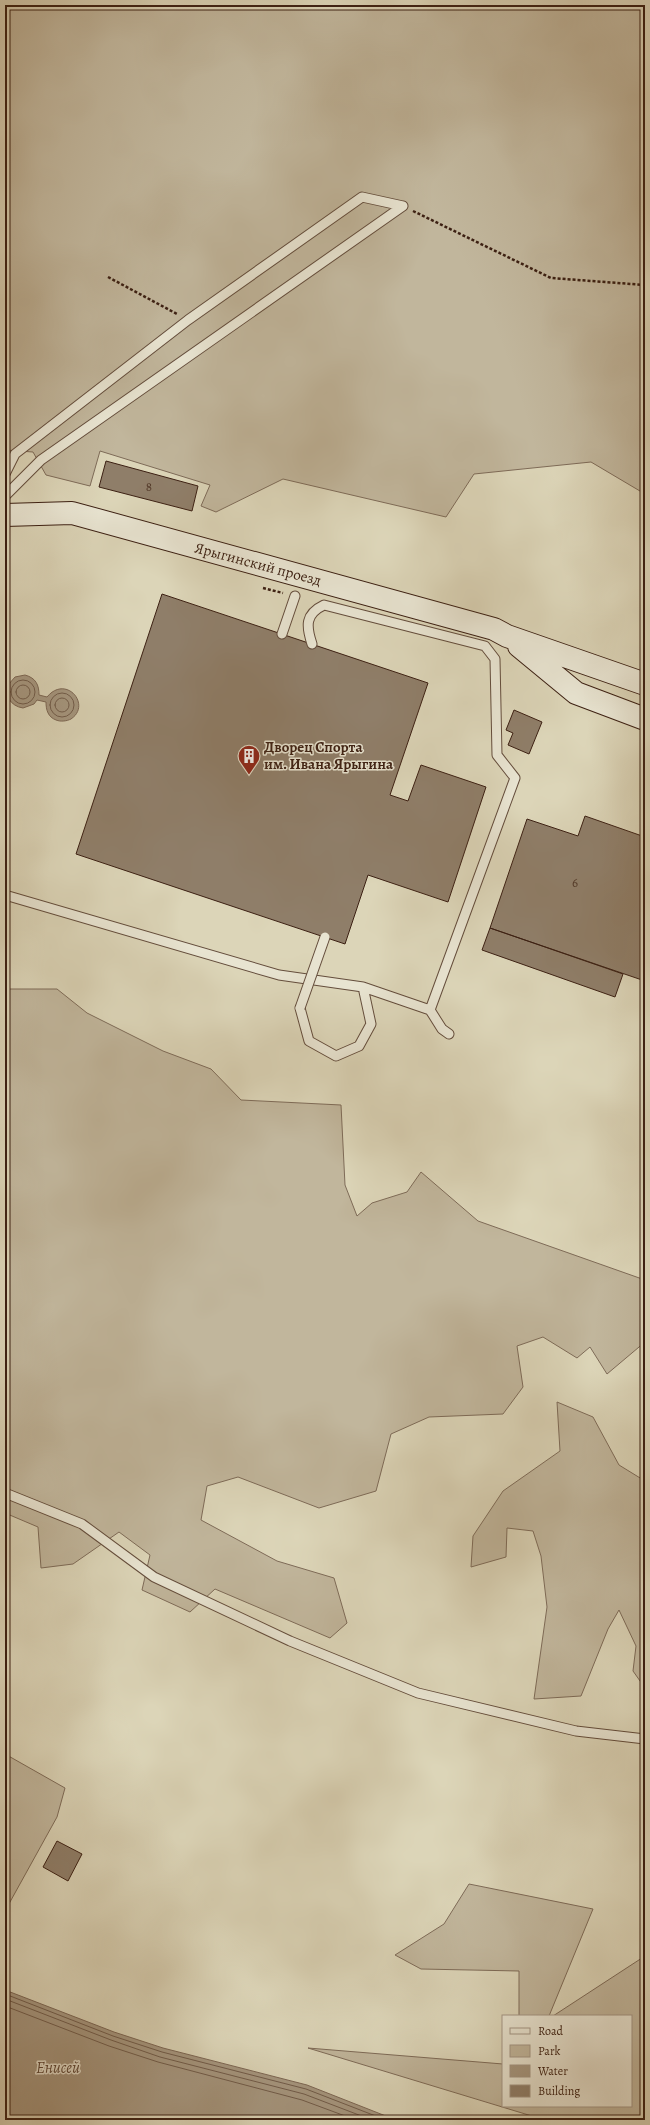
<svg xmlns="http://www.w3.org/2000/svg" width="650" height="2125" font-family="Alegreya,serif">
<rect width="100%" height="100%" fill="#dcd5b8"/>
<filter id="stains"><feTurbulence type="fractalNoise" baseFrequency=".005" numOctaves="4"/><feColorMatrix values="0 0 0 0 .2 0 0 0 0 .09 0 0 0 0 .02 0 0 0 .5 -.17"/></filter>
<radialGradient id="worn" r=".72"><stop offset=".6" stop-color="#630" stop-opacity="0"/><stop offset="1" stop-color="#630" stop-opacity=".3"/></radialGradient>
<path fill="#c1b69c" stroke="#7e6b58" d="M 5,5 L 645,5 L 645,494 L 591,462 L 474,474 L 446,517 L 283,479 L 216,512 L 201,506 L 210,485 L 100,451 L 90,486 L 46,475 L 33,452 L 5,450 Z
M 5,989 L 57,989 L 87,1013 L 163,1051 L 211,1069 L 241,1100 L 341,1105 L 345,1185 L 357,1216 L 372,1203 L 407,1192 L 421,1172 L 478,1221 L 645,1280 L 645,1342 L 607,1374 L 590,1347 L 577,1358 L 543,1337 L 517,1346 L 523,1387 L 503,1414 L 429,1417 L 391,1434 L 376,1491 L 319,1508 L 238,1477 L 207,1486 L 201,1520 L 277,1561 L 334,1578 L 347,1623 L 330,1638 L 215,1589 L 190,1612 L 142,1590 L 150,1555 L 119,1532 L 73,1564 L 41,1568 L 38,1527 L 5,1513 Z
M 557,1402 L 593,1417 L 619,1465 L 645,1481 L 645,1688 L 633,1671 L 636,1646 L 619,1610 L 608,1629 L 581,1696 L 534,1699 L 547,1607 L 541,1556 L 533,1531 L 507,1528 L 506,1557 L 471,1567 L 473,1536 L 503,1491 L 560,1451 Z
M 5,1754 L 65,1788 L 57,1817 L 5,1911 Z
M 469,1884 L 593,1909 L 549,2016 L 519,2016 L 519,1971 L 421,1969 L 395,1955 L 444,1924 Z
M 645,1956 L 645,2120 L 545,2120 L 308,2048 L 503,2064 L 503,2106 L 631,2106 L 631,2016 L 553,2016 Z"/>
<path fill="#a69780" stroke="#7c6754" d="M 25,675 C 36,678 39,685 39,695 L 47,697 C 66,674 92,705 71,719 C 67,721 61,722 56,720 C 48,717 46,710 46,702 L 37,700 L 34,704 L 23,708 C 10,706 5,695 5,684 L 8,685 L 15,677 Z
M 5,1990 L 114,2032 L 163,2048 L 307,2085 L 396,2120 L 5,2120 Z"/>
<g fill="none" stroke-linecap="round" stroke-linejoin="round">
<path stroke="#715c4a" stroke-width="1" d="M11 692a12 12 0 1 1 24 0a12 12 0 1 1-24 0Z
M16 692a7 7 0 1 1 14 0a7 7 0 1 1-14 0Z
M50 705a12 12 0 1 1 24 0a12 12 0 1 1-24 0Z
M55 705a7 7 0 1 1 14 0a7 7 0 1 1-14 0Z
M 5,1994 L 113,2036 L 162,2052 L 306,2089 L 386,2120
M 5,1999 L 111,2040 L 160,2057 L 304,2094 L 372,2120
M 5,2006 L 109,2046 L 158,2062 L 302,2100 L 356,2120"/>
</g>
<path fill="#8f7e69" stroke="#3c2013" d="M 106,461 L 198,486 L 192,511 L 99,487 Z
M 162,594 L 428,683 L 390,795 L 408,801 L 421,765 L 486,787 L 448,902 L 368,875 L 345,944 L 76,854 Z
M 514,710 L 542,722 L 529,754 L 508,745 L 513,733 L 506,730 Z
M 585,816 L 645,837 L 645,981 L 490,928 L 527,819 L 578,836 Z
M 490,928 L 623,974 L 615,997 L 482,950 Z
M 57,1841 L 82,1854 L 68,1881 L 43,1867 Z"/>
<g fill="none" stroke-linecap="round" stroke-linejoin="round">
<g stroke="#644d3c" stroke-width="11">
<path id="lane" d="M 5,474 L 15,454 L 188,320 L 362,197 L 403,206
M 5,496 L 41,460 L 403,206
M 282,634 L 295,596
M 312,644 C 306,626 305,614 324,605 L 485,646 L 495,659 L 497,755 L 515,778 L 430,1010
M 5,895 L 279,975 L 363,987 L 430,1010 L 442,1029 L 449,1034
M 300,1008 L 309,1041 L 336,1056 L 359,1046 L 371,1024 L 363,987
M 5,1493 L 82,1524 L 154,1577 L 290,1641 L 418,1693 L 576,1731 L 645,1739"/>
</g>
<g stroke="#3c2013" stroke-width="24">
<path id="secondary" d="M 5,515 L 72,513 L 494,629 L 507,636 L 645,684
M 519,646 L 576,693 L 645,719"/>
</g>
<path stroke="#3c2013" stroke-width="2.5" stroke-dasharray="3 2" stroke-linecap="butt" d="M 413,211 L 551,278 L 645,285
M 108,277 L 177,314
M 263,588 L 283,593"/>
<use href="#lane" stroke="#e8e4d1" stroke-width="9"/>
<use href="#secondary" stroke="#e8e4d1" stroke-width="22"/>
<g stroke="#644d3c" stroke-width="11" stroke-linecap="butt">
<path id="lane-bridge" d="M 300,1008 L 325,937"/>
</g>
<use href="#lane-bridge" stroke="#e8e4d1" stroke-width="9"/>
</g>
<defs>
<g id="building-pin" transform="scale(1.15)"><path d="M0 17L-7.5 6A9.5 9.5 0 1 1 7.5 6Z" fill="#8f2418" stroke="#e8e4d1"/><path d="M-4-6H4V6H1V3H-1V6H-4ZM-2.5-4.3h1.7v1.8h-1.7ZM.8-4.3h1.7v1.8H.8ZM-2.5-1h1.7V.8h-1.7ZM.8-1h1.7V.8H.8Z" fill="#fff"/></g>
</defs>
<g fill-rule="evenodd">
<use href="#building-pin" x="249" y="756"/>
</g>
<g text-anchor="middle" stroke-width="3" stroke-linejoin="round" paint-order="stroke">
<g font-size="13" fill="#513828">
<text x="149" y="491">8</text>
<text x="575" y="887">6</text>
</g>
<g font-size="15" fill="#3c2013" stroke="#e8e4d1">
<text transform="translate(258 564) rotate(15)" y="5">Ярыгинский проезд</text>
</g>
<g font-size="15" font-weight="bold" fill="#3c2013" stroke="#e8e4d1" text-anchor="start">
<text x="264" y="752">Дворец Спорта<tspan x="264" dy="17">им. Ивана Ярыгина</tspan></text>
</g>
<g font-size="16" font-style="italic" fill="#5c4434" stroke="#e8e4d1">
<text x="58" y="2073">Енисей</text>
</g>
</g>
<rect width="650" height="2125" fill="none" stroke="#dcd5b8" stroke-width="20"/>
<rect x="6" y="6" width="638" height="2113" fill="none" stroke="#3c2013" stroke-width="2"/>
<rect x="10" y="10" width="630" height="2105" fill="none" stroke="#3c2013"/>
<rect x="502" y="2015" width="130" height="92" fill="#e8e4d1" stroke="#a39685"/>
<rect x="510" y="2028" width="20" height="6" fill="#e8e4d1" stroke="#a39685"/>
<text x="538" y="2035" font-size="12" fill="#3c2013">Road</text>
<rect x="510" y="2045" width="20" height="12" fill="#c1b69c" stroke="#a39685"/>
<text x="538" y="2055" font-size="12" fill="#3c2013">Park</text>
<rect x="510" y="2065" width="20" height="12" fill="#a69780" stroke="#a39685"/>
<text x="538" y="2075" font-size="12" fill="#3c2013">Water</text>
<rect x="510" y="2085" width="20" height="12" fill="#8f7e69" stroke="#a39685"/>
<text x="538" y="2095" font-size="12" fill="#3c2013">Building</text>
<rect width="100%" height="100%" filter="url(#stains)"/>
<rect width="100%" height="100%" fill="url(#worn)"/>
</svg>
